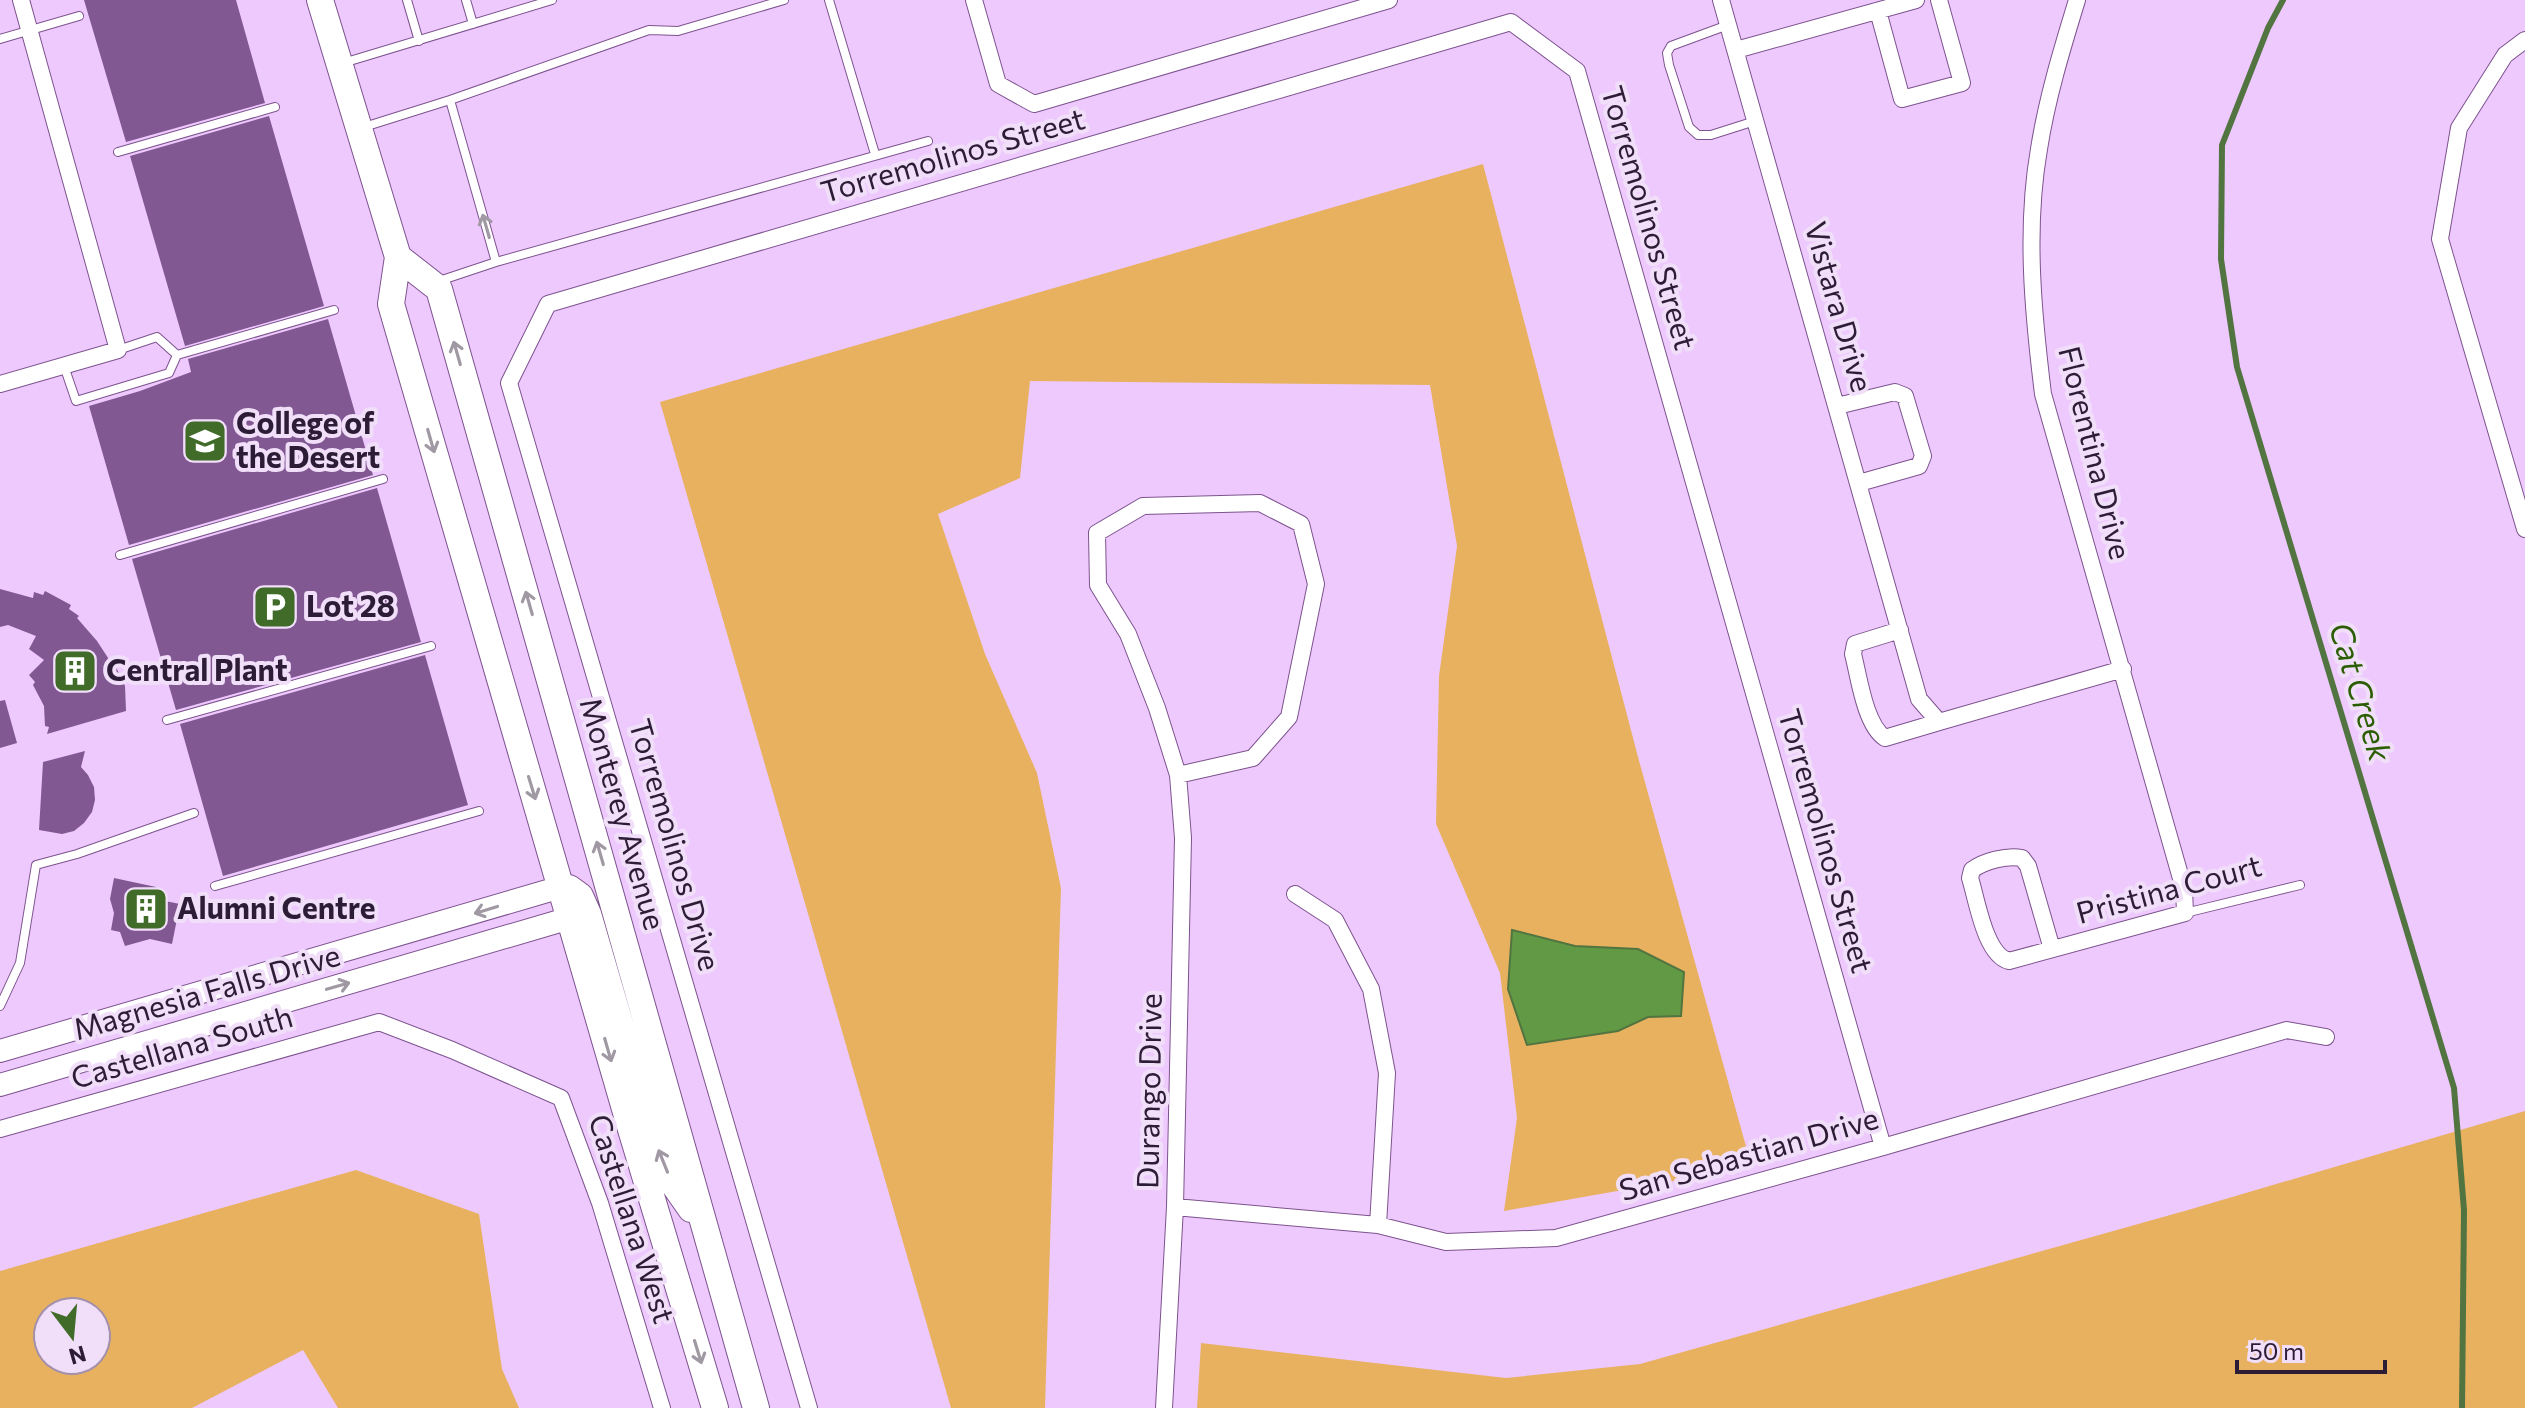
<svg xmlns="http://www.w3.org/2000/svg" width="2525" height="1408" font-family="Commissioner,sans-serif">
<rect width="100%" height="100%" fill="#eec9fe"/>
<path fill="#e8b160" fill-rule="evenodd" d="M 1483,164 L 1638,757 L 1747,1150 L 1691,1178 L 1504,1211 L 1517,1118 L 1500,973 L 1436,824 L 1439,676 L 1457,546 L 1430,385 L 1030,381 L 1020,478 L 938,514 L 985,654 L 1037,773 L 1061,888 L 1045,1408 L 951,1408 L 660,402 Z
M 2525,1111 L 2525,1408 L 1197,1408 L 1201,1343 L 1506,1378 L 1640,1364 L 2188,1210 Z
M 356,1170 L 479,1214 L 502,1369 L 519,1408 L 338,1408 L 303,1350 L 192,1408 L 0,1408 L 0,1271 ZM 48,1312 L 96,1312 L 96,1360 L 48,1360 Z"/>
<path fill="#629944" stroke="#527440" stroke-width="2" d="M 1512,930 L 1575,946 L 1638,949 L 1684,972 L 1681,1016 L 1648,1017 L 1618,1031 L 1527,1045 L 1508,989 Z"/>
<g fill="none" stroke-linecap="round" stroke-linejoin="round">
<path stroke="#527440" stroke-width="6" d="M 2283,0 L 2268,28 L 2222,145 L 2221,259 L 2237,367 L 2454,1088 L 2464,1210 L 2462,1408"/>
</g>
<path fill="#825893" d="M 84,0 L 236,0 L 265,103 L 126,142 Z
M 269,116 L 324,306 L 185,346 L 130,156 Z
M 328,319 L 373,475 L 129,545 L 89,406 L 140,391 L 191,372 L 188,359 Z
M 377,488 L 421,642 L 176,710 L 132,559 Z
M 0,589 L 33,598 L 34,592 L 43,595 L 45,591 L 71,605 L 69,609 L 79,616 L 77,618 L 97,641 L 112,664 L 114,663 L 125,686 L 126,711 L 47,734 L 49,727 L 45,726 L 44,706 L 33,685 L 35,682 L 29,675 L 44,660 L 29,649 L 36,636 L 8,625 L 0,627 Z
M 425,655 L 468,805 L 223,876 L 180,724 Z
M 5,700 L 17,743 L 0,748 L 0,701 Z
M 85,751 L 81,767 L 88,775 L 94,787 L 95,800 L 92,812 L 84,823 L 74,831 L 62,834 L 39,830 L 43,762 Z
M 114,878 L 156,887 L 160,900 L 180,904 L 172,944 L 150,939 L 125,946 L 120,932 L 111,930 L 114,913 L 110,899 Z"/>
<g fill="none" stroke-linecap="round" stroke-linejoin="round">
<g stroke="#7d538e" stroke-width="10">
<path id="lane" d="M 407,0 L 419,41
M 466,0 L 473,24
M 829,0 L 875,154
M 1728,25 L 1671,46 L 1667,53 L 1669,65 L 1689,127 L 1698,135 L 1711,135 L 1755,121
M 0,39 L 79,16
M 343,63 L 552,0
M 450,100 L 649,30 L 678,31 L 784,0
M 364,127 L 450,100 L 496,262 L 436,282
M 118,152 L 275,107
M 496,262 L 928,141
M 118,350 L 157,337 L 177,355
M 64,366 L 76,401 L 169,373 L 177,355 L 334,310
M 120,555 L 383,479
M 167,720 L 431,646
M 215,886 L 479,811
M 2185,913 L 2300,885
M 0,1006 L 20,963 L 36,865 L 77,854 L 194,813"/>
</g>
<g stroke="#7d538e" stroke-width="18">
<path id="street" d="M 974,0 L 998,84 L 1034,104 L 1389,0
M 1721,0 L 1919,699 L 1939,722 L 2123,669
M 1878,11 L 1902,99 L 1962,83 L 1939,0
M 2525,40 L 2505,55 L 2459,128 L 2440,239 L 2525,529
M 1736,50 L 1916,0
M 0,384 L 118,350 L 21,0
M 1837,406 L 1895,392 L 1905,396 L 1923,456 L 1919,466 L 1859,483
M 1260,503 L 1301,524 L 1316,584 L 1289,717 L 1253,758 L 1178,775 L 1157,708 L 1128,634 L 1098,585 L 1097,533 L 1143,506 Z
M 1900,630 L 1855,644 L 1853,654 C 1859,677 1865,725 1885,738 L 1939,722
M 1295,894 L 1335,920 L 1371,989 L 1387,1073 L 1378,1225
M 2052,949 L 2028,866 L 2022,858 C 2007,855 1984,861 1972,870 L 1970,878 C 1977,900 1985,955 2009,961 L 2185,913 L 2184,889 L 2043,394 C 2033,313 2025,229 2039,149 C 2047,98 2062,49 2077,0
M 0,1129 L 379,1022 L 452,1050 L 561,1098 L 600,1203 L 662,1408
M 1175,1207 L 1378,1225 L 1446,1242 L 1556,1238 L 1883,1147 L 2287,1030 L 2326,1037
M 809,1408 L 509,383 L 548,304 L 1511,22 L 1577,71 L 1883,1147
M 1164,1408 L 1175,1207 L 1183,838 L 1178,775"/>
</g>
<g stroke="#7d538e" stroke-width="24">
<path id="secondary" d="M 0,1051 L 561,887
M 0,1085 L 570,918"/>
</g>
<g stroke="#7d538e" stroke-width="28">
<path id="primary" d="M 320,0 L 398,257 L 391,304 L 630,1126 L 715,1408
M 398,257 L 439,289 L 756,1408
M 569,888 L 580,896 L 588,914 L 652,1133 L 670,1179 L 691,1209"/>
</g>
<use href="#lane" stroke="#fff" stroke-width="8"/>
<use href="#street" stroke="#fff" stroke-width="16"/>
<use href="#secondary" stroke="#fff" stroke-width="22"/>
<use href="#primary" stroke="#fff" stroke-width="26"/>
</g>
<defs><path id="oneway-shaft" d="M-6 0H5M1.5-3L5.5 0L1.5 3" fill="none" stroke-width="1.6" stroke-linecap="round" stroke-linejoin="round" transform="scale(2)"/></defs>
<g stroke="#a099a4">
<use href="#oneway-shaft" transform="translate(486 226) rotate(-106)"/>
<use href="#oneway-shaft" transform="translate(457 353) rotate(-106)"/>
<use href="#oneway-shaft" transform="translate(431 441) rotate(74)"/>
<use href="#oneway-shaft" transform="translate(529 603) rotate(-106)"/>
<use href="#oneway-shaft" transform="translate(532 788) rotate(73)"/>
<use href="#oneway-shaft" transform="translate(600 853) rotate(-106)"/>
<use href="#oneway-shaft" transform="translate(486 910) rotate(163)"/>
<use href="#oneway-shaft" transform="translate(338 986) rotate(-16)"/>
<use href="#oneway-shaft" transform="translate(608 1050) rotate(74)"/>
<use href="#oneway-shaft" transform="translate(663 1161) rotate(-112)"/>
<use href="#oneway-shaft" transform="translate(698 1352) rotate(73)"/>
</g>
<defs>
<g id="university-square" transform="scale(2.3)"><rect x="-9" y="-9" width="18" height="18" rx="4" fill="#406b28" stroke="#f1def9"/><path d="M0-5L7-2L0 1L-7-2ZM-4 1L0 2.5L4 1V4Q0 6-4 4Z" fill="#fff"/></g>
<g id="parking-square" transform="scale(2.3)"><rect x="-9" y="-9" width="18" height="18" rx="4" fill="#406b28" stroke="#f1def9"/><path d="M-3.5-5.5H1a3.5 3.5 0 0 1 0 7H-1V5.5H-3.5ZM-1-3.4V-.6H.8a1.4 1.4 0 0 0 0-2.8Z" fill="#fff"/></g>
<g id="building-square" transform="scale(2.3)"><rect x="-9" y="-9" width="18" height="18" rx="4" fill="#406b28" stroke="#f1def9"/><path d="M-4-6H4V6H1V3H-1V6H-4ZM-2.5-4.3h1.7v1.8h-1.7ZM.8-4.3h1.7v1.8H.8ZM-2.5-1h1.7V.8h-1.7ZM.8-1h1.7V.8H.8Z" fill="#fff"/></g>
</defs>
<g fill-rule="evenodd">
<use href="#university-square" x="205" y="441"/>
<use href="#parking-square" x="275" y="607"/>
<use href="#building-square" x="75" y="671"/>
<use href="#building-square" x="146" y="909"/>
</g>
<g text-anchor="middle" stroke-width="8" stroke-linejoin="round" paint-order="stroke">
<g font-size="30" fill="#2d1c35" stroke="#f1def9">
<text transform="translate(953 156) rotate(-16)" y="10">Torremolinos Street</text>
<text transform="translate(1648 218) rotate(74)" y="10">Torremolinos Street</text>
<text transform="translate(1838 307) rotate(74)" y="10">Vistara Drive</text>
<text transform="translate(2094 453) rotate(76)" y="10">Florentina Drive</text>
<text transform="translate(622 814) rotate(74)" y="10">Monterey Avenue</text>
<text transform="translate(1825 841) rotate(74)" y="10">Torremolinos Street</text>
<text transform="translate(674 845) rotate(74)" y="10">Torremolinos Drive</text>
<text transform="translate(2169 890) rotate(-15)" y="10">Pristina Court</text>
<text transform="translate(207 993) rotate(-16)" y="10">Magnesia Falls Drive</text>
<text transform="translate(182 1048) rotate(-16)" y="10">Castellana South</text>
<text transform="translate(1150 1091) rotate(-89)" y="10">Durango Drive</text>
<text transform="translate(1749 1155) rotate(-16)" y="10">San Sebastian Drive</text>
<text transform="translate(631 1219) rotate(72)" y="10">Castellana West</text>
</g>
<g font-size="30" font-weight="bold" fill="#2d1c35" stroke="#f1def9" text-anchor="start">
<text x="236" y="434">College of<tspan x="236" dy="34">the Desert</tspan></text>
<text x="306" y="617">Lot 28</text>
<text x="106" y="681">Central Plant</text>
<text x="177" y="919">Alumni Centre</text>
</g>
<g font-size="32" font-style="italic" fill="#2b5e00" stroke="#f1def9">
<text transform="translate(2360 692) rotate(73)" y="11">Cat Creek</text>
</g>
</g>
<g transform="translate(72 1336) rotate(164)"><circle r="38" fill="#f1def9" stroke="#a390ab" stroke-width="2"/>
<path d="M0-6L14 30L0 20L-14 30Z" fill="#406b28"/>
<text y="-12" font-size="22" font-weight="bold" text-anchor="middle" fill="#2d1c35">N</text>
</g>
<path d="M2237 1360v12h148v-12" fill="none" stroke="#2d1c35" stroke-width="4"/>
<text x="2249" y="1360" font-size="24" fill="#2d1c35" stroke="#f1def9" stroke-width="6" paint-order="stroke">50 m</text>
</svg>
